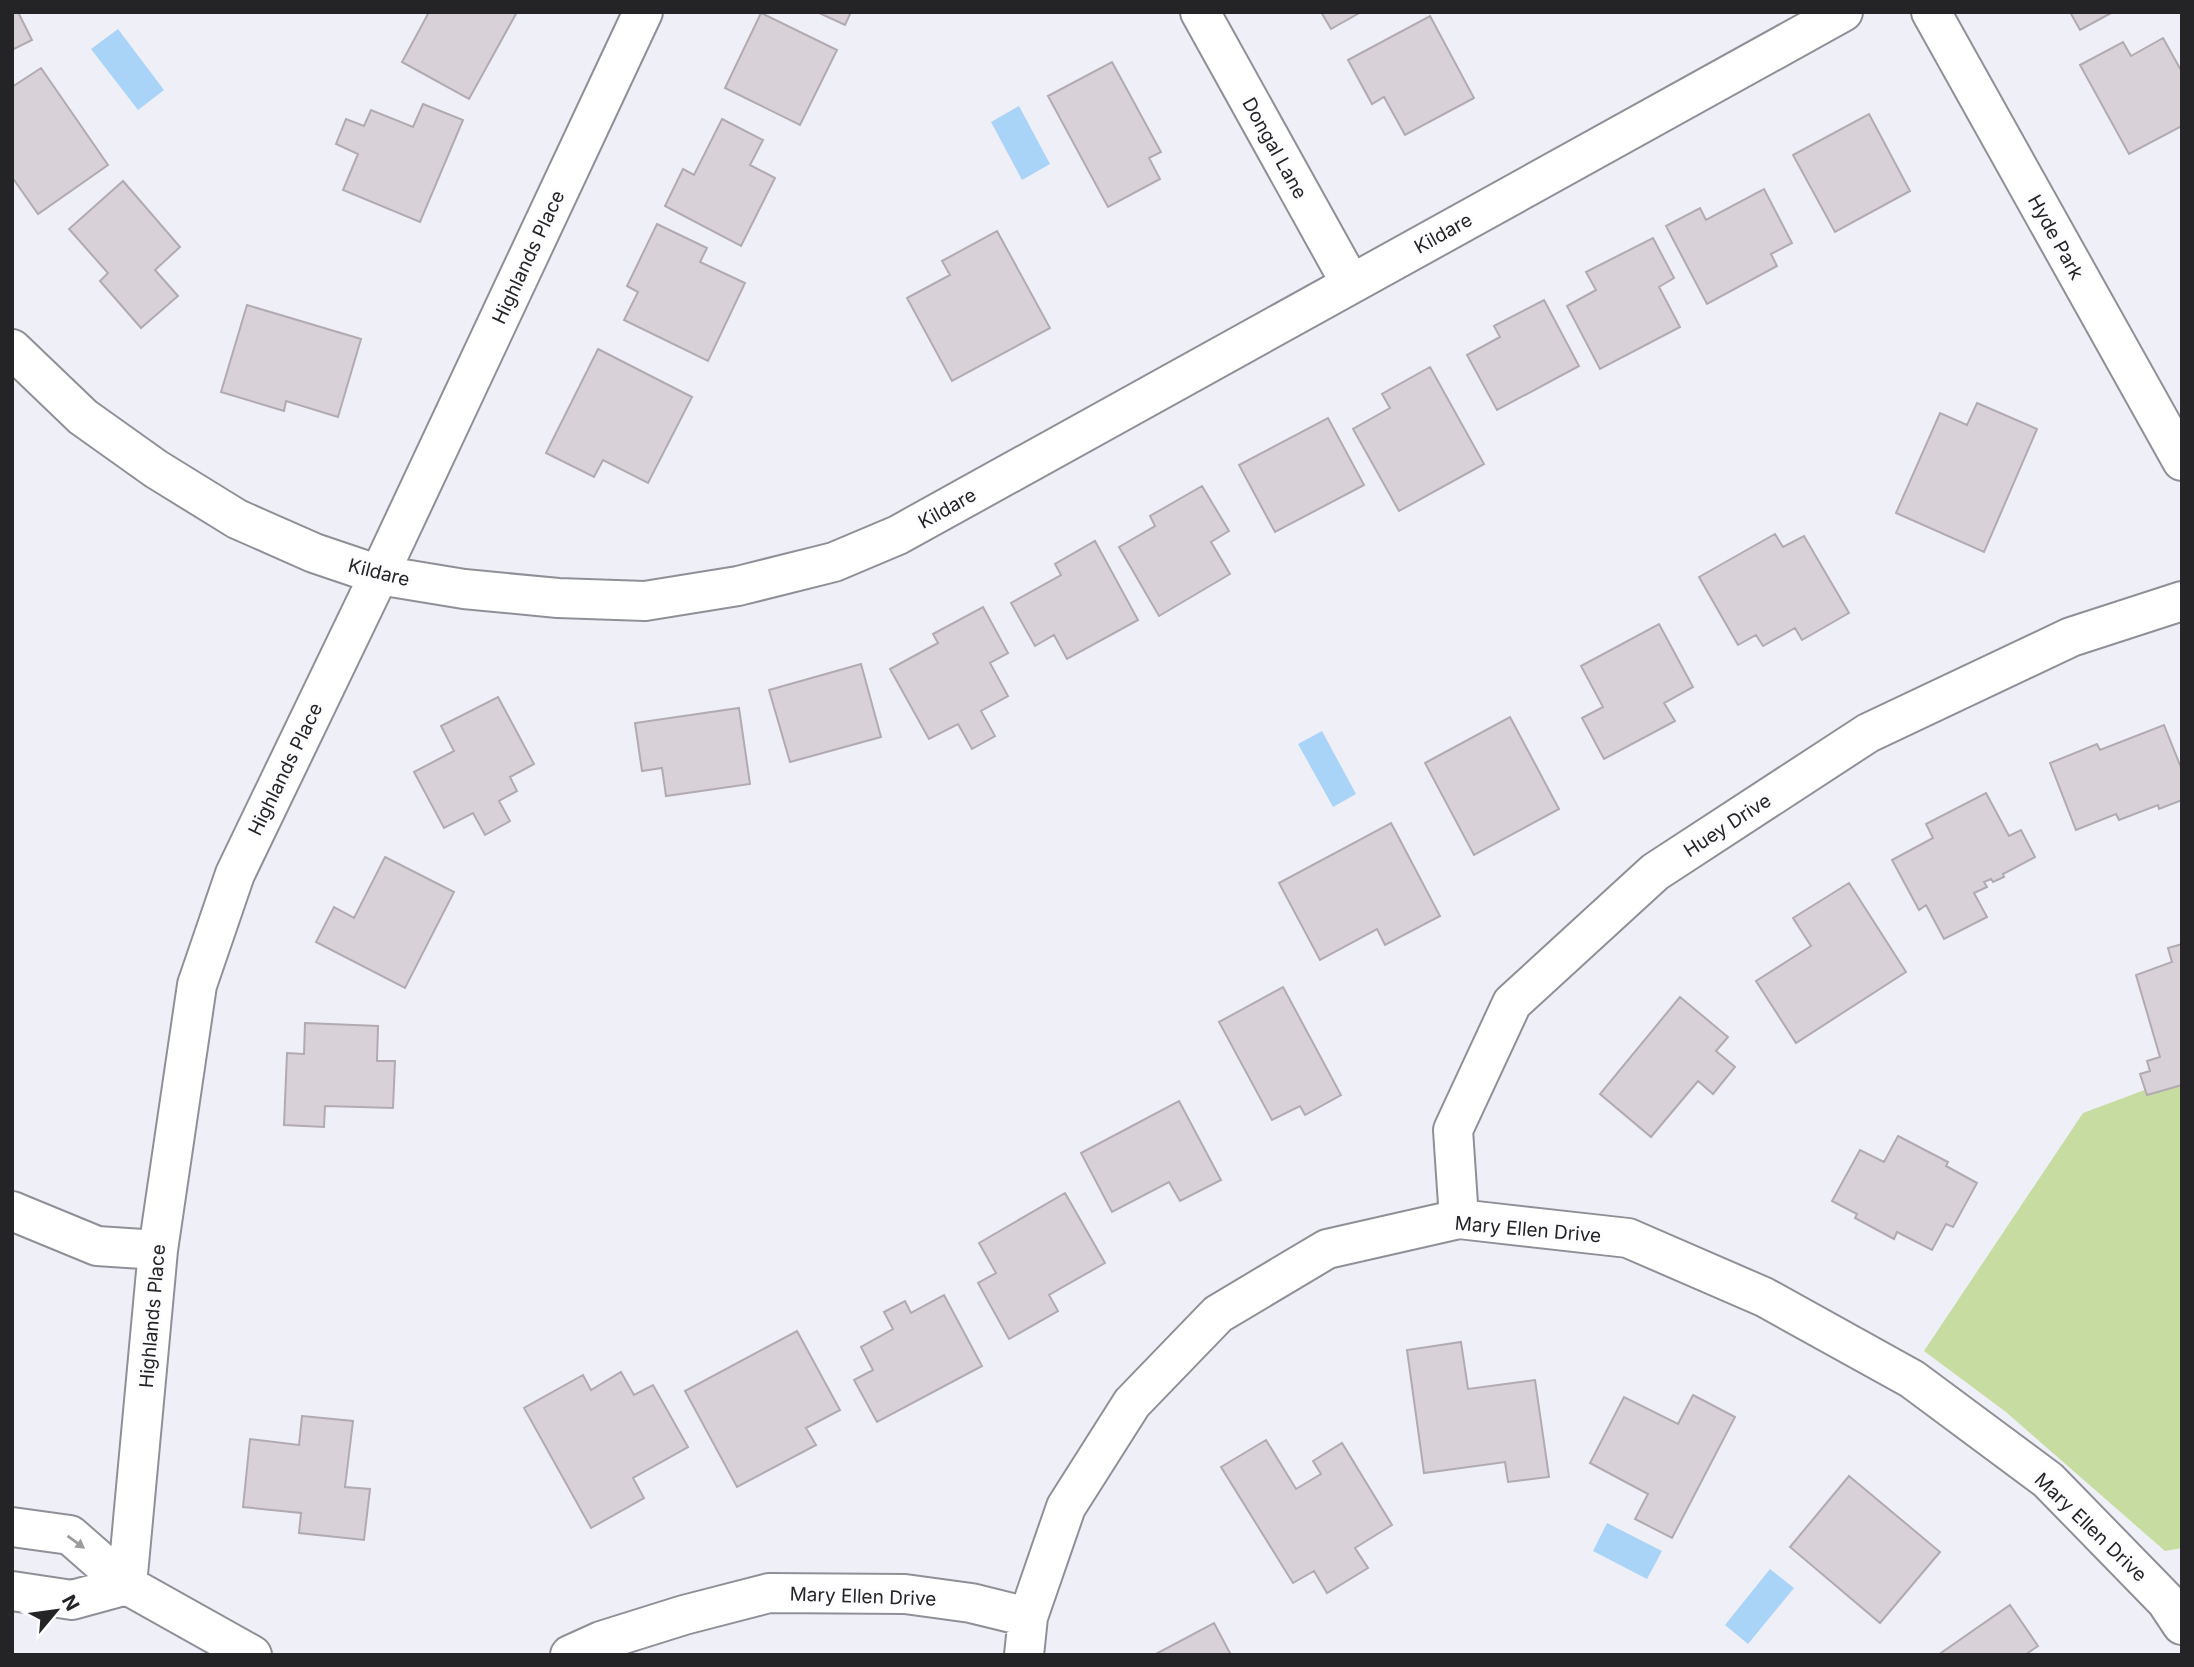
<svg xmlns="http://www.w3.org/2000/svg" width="2194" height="1667" font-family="Inter,sans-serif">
<rect width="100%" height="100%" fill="#efeff8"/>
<path fill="#c7dca1" d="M 2182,1076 L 2182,1548 L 2165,1551 L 2006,1412 L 1924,1351 L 2083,1113 Z"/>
<path fill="#aad4f7" d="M 118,29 L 164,90 L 138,110 L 91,49 Z
M 1019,106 L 1050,164 L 1022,180 L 991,122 Z
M 1322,731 L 1356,794 L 1333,807 L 1298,744 Z
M 1607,1523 L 1662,1551 L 1647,1579 L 1593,1551 Z
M 1770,1569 L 1794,1588 L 1748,1644 L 1725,1625 Z"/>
<path fill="#d8d1d7" stroke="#b1abb1" stroke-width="2" d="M 12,12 L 18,12 L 32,40 L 12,50 Z
M 429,12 L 517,12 L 469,99 L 402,62 Z
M 817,12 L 851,12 L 845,25 Z
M 1321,12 L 1361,12 L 1331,29 Z
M 2070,12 L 2113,12 L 2080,30 Z
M 761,13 L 837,50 L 800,125 L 725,88 Z
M 1430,16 L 1474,98 L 1405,135 L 1384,97 L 1372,104 L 1348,60 Z
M 2163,38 L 2182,72 L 2182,126 L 2129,154 L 2080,65 L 2123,42 L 2131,56 Z
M 1112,62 L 1161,152 L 1149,158 L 1160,179 L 1108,207 L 1048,96 Z
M 41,68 L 108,165 L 38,214 L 12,177 L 12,87 Z
M 423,104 L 463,120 L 420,222 L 343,190 L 358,154 L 336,144 L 346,119 L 364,126 L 371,110 L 413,127 Z
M 1869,114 L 1910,191 L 1835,232 L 1793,155 Z
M 722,119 L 763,140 L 750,165 L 775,178 L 741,246 L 665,206 L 683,169 L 694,175 Z
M 123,181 L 180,247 L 155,270 L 178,296 L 141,328 L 100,281 L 108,273 L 69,229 Z
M 1764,189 L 1792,243 L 1771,254 L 1777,266 L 1707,304 L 1666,226 L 1700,208 L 1706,220 Z
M 657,224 L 707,248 L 700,262 L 745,283 L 708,361 L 624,320 L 638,292 L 627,286 Z
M 997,231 L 1050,328 L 952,381 L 907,298 L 950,275 L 942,261 Z
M 1653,238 L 1674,278 L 1659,287 L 1680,327 L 1600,369 L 1567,306 L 1596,290 L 1586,272 Z
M 1544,300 L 1579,366 L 1497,410 L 1467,355 L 1500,337 L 1494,326 Z
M 247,305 L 361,339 L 338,417 L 286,401 L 284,411 L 221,392 Z
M 598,349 L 692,397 L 648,483 L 603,460 L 594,477 L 546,453 Z
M 1430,367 L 1484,464 L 1399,511 L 1353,429 L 1390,408 L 1382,394 Z
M 1977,403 L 2037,429 L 1984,552 L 1896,513 L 1940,413 L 1967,425 Z
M 1328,418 L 1364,485 L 1275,532 L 1239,465 Z
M 1202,486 L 1229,531 L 1211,542 L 1230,574 L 1159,616 L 1119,547 L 1155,526 L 1150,516 Z
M 1775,534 L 1783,547 L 1804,536 L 1849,613 L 1802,640 L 1795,628 L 1763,646 L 1756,635 L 1738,645 L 1699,577 Z
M 1095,541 L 1138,620 L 1067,659 L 1054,635 L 1035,646 L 1011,603 L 1061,575 L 1055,564 Z
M 983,607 L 1008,653 L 990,663 L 1008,696 L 981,711 L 995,736 L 972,749 L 958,724 L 929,739 L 890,669 L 938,643 L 933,634 Z
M 1659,624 L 1693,687 L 1664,703 L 1675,721 L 1604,759 L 1582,718 L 1603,707 L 1581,666 Z
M 861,664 L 881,737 L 790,762 L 769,690 Z
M 498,697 L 534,764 L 510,777 L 517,791 L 499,801 L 510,821 L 485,835 L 473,813 L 444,828 L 414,772 L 454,751 L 441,726 Z
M 739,708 L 750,784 L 666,796 L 662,768 L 642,771 L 635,723 Z
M 1510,717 L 1559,809 L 1474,855 L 1425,763 Z
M 2164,725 L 2182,770 L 2182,800 L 2159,809 L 2158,805 L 2119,820 L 2116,814 L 2076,830 L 2050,763 L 2097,744 L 2100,750 Z
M 1986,793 L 2009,836 L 2021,830 L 2035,857 L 2003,874 L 2004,877 L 1993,882 L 1991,879 L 1984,882 L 1987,887 L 1974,893 L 1987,917 L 1944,939 L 1926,905 L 1919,910 L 1892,860 L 1933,838 L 1926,824 Z
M 1391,823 L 1440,916 L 1385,945 L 1377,929 L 1320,960 L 1279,883 Z
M 385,857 L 454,892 L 405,988 L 316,942 L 334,907 L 354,918 Z
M 1849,883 L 1906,972 L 1796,1043 L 1756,981 L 1811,946 L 1793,918 Z
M 2182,944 L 2182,1085 L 2147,1095 L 2140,1074 L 2150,1071 L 2147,1061 L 2160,1057 L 2136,975 L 2172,962 L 2168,948 Z
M 1283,987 L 1341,1095 L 1305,1115 L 1300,1106 L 1272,1120 L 1219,1022 Z
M 1680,997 L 1728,1037 L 1716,1051 L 1735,1067 L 1713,1094 L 1698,1081 L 1651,1137 L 1600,1094 Z
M 305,1023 L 378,1026 L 377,1061 L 395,1061 L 393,1108 L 325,1106 L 324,1127 L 284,1125 L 287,1053 L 304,1054 Z
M 1179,1101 L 1221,1180 L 1180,1201 L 1169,1182 L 1112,1212 L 1081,1153 Z
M 1898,1136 L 1948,1162 L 1946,1166 L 1977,1183 L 1953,1227 L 1946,1224 L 1932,1250 L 1897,1232 L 1894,1239 L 1855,1218 L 1857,1214 L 1832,1201 L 1860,1150 L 1884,1162 Z
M 1065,1193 L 1105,1263 L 1049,1295 L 1058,1311 L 1009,1339 L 978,1283 L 996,1273 L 979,1243 Z
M 944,1295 L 982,1366 L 877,1422 L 854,1380 L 873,1370 L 861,1347 L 893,1329 L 884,1312 L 905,1301 L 911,1313 Z
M 797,1331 L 840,1410 L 806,1428 L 816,1445 L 737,1487 L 685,1391 Z
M 1461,1342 L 1468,1389 L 1535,1380 L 1549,1477 L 1508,1482 L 1505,1462 L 1424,1473 L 1407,1350 Z
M 621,1372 L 634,1395 L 653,1385 L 688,1447 L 633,1478 L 644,1498 L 591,1528 L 524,1408 L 583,1375 L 591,1390 Z
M 1693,1395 L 1735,1417 L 1672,1538 L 1635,1519 L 1648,1494 L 1590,1463 L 1624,1397 L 1678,1424 Z
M 302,1416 L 353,1421 L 345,1487 L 370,1489 L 364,1540 L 299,1533 L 301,1513 L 243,1507 L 250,1439 L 299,1445 Z
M 1266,1440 L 1296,1489 L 1321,1474 L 1313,1461 L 1342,1443 L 1392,1525 L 1355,1548 L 1368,1568 L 1327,1593 L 1314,1571 L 1293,1583 L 1221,1467 Z
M 1849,1476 L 1940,1552 L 1880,1623 L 1790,1547 Z
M 2010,1605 L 2038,1646 L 2025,1655 L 1938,1655 Z
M 1214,1623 L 1231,1655 L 1154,1655 Z"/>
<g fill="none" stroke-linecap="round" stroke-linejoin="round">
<g stroke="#8f9097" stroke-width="42">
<path id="minor" d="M 1200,12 L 1351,284
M 1931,12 L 2182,461
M 12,349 L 83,417 L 156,469 L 237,519 L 314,553 L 379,575 L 464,589 L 558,598 L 645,601 L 738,586 L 834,562 L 898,535 L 1843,12
M 12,1211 L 97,1246 L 158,1250
M 1459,1219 L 1453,1130 L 1512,1003 L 1655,872 L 1868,733 L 2071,637 L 2182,601
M 12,1527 L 70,1535 L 127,1585 L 252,1655
M 127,1585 L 158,1250 L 197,985 L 235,874 L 379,575 L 643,12
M 12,1591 L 72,1600 L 127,1585
M 570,1655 L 601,1641 L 684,1615 L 769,1593 L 905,1594 L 971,1603 L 1028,1617 L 1066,1507 L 1132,1403 L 1218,1314 L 1327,1249 L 1459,1219 L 1628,1238 L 1764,1297 L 1912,1379 L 2048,1480 L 2166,1601 L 2182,1625
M 1024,1655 L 1028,1617"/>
</g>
<use href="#minor" stroke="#fff" stroke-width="38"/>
</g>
<defs><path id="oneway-solid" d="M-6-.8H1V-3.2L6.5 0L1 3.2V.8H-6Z" transform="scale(1.75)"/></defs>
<use fill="#9c9c9e" href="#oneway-solid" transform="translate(76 1542) rotate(36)"/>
<g text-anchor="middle" stroke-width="7" stroke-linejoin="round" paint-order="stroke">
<g font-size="19" fill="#242427" stroke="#fdfdff">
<text transform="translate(1275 148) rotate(61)" y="7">Dongal Lane</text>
<text transform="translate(1443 233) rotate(-29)" y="7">Kildare</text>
<text transform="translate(2056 237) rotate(61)" y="7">Hyde Park</text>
<text transform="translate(528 257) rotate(-65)" y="7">Highlands Place</text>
<text transform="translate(947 508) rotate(-29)" y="7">Kildare</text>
<text transform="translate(379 572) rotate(14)" y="7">Kildare</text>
<text transform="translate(285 769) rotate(-64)" y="7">Highlands Place</text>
<text transform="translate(1727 825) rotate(-33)" y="7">Huey Drive</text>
<text transform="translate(1528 1229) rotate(5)" y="7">Mary Ellen Drive</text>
<text transform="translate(152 1316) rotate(-85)" y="7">Highlands Place</text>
<text transform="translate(2091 1527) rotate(44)" y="7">Mary Ellen Drive</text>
<text transform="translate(863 1596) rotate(2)" y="7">Mary Ellen Drive</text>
</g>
</g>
<rect width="2194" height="1667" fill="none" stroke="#242427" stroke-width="28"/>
<g transform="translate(56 1611) rotate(61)" stroke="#fdfdff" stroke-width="5" paint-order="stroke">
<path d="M0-5L12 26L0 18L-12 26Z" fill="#242427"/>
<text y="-10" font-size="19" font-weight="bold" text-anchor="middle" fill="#242427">N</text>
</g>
</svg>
